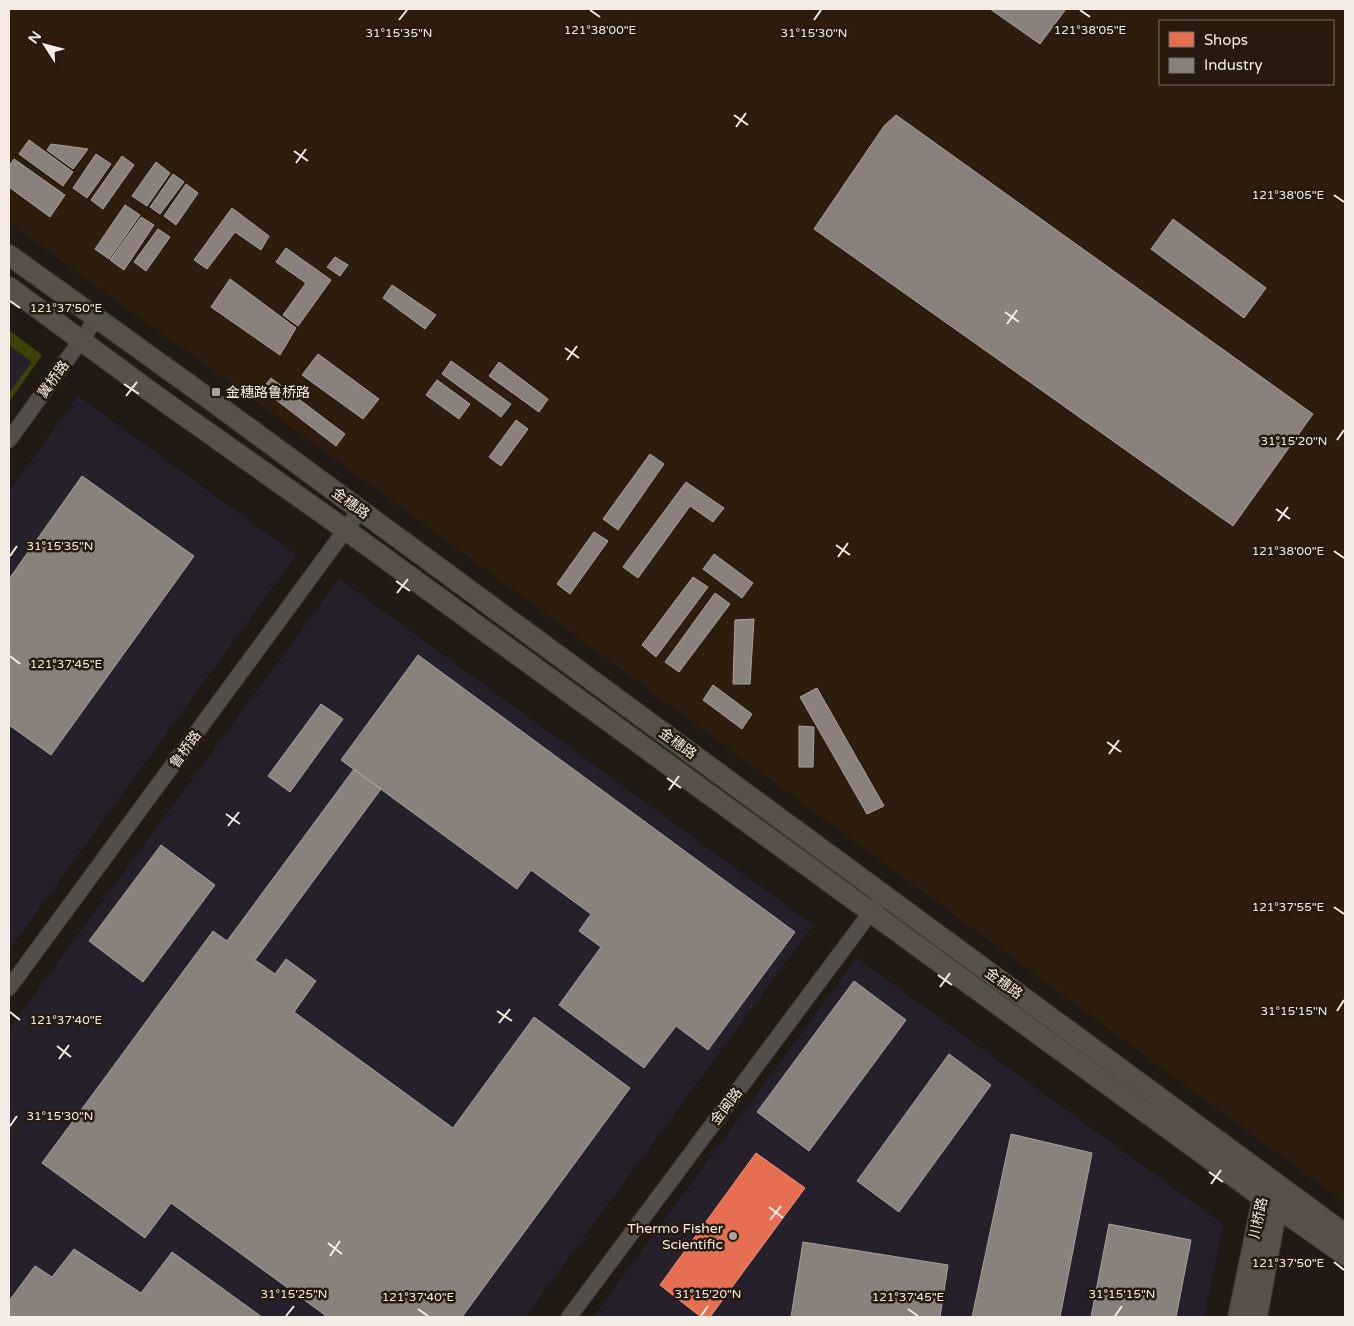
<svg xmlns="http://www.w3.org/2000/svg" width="1354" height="1326" font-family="'Varela Round','Noto Sans SC',sans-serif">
<rect width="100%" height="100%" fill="#211a14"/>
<path fill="#2c1d0f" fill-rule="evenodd" d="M 9,9 L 1345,9 L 1345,1203 L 371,485 L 9,223 ZM 1160,21 L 1333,21 L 1333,84 L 1160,84 Z"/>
<path fill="#26202c" d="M 9,345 L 32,362 L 9,394 Z
M 78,396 L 296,555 L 9,950 L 9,492 Z
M 339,579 L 813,925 L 525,1317 L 9,1317 L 9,1029 Z
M 857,958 L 1223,1224 L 1204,1317 L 593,1317 Z"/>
<path fill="#3e4208" d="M 9,330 L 42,355 L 9,402 L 9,393 L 32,362 L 9,345 Z"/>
<path fill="#e76f51" stroke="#eb957d" d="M 756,1153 L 805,1188 L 710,1317 L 701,1317 L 660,1285 Z"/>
<path fill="#8a817c" stroke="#aaa19c" d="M 990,9 L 1066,9 L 1040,44 Z
M 896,115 L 1313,414 L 1233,526 L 814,229 L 884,126 Z
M 29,140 L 73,172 L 63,186 L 19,154 Z
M 51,144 L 88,149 L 73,169 L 47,150 Z
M 96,154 L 111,164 L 87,198 L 73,188 Z
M 122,156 L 134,165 L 103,209 L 91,200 Z
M 14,159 L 65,195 L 50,217 L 9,187 L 9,166 Z
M 156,162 L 170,173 L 147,206 L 132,196 Z
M 173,174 L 184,182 L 160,214 L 150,207 Z
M 186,184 L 198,193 L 176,225 L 164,216 Z
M 125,205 L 140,215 L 109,259 L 95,249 Z
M 232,208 L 269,236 L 261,250 L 235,232 L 207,269 L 194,260 Z
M 141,217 L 154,225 L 124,270 L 110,260 Z
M 1173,219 L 1266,288 L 1244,318 L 1151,249 Z
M 158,229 L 170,237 L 146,271 L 134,262 Z
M 286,248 L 331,280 L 298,326 L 283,315 L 306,283 L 276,262 Z
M 335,257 L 348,265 L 340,276 L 327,267 Z
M 230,279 L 296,328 L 280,355 L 211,307 Z
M 392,285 L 436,315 L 425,329 L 383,298 Z
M 318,354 L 379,399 L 363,419 L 302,375 Z
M 451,361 L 511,404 L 501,417 L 442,374 Z
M 499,362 L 548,399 L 539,412 L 489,376 Z
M 271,378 L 345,434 L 336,446 L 262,389 Z
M 437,380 L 470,404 L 459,419 L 426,395 Z
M 516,420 L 528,429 L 501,466 L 489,457 Z
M 650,454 L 664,464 L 618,530 L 603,519 Z
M 82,476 L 194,556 L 51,755 L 9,725 L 9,579 Z
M 686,482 L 724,508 L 713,522 L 690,506 L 638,578 L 623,567 Z
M 594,532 L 608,541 L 570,594 L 557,584 Z
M 714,554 L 753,583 L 742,598 L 703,569 Z
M 693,577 L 708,587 L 656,657 L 642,645 Z
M 715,593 L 730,604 L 679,672 L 665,662 Z
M 754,619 L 750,684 L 733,684 L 735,620 Z
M 418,655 L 795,932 L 708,1050 L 676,1026 L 644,1068 L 559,1005 L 601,947 L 579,931 L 591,914 L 531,870 L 517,889 L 341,760 Z
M 713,685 L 752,714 L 742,729 L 703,700 Z
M 817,688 L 884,806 L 867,814 L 800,697 Z
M 321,704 L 343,719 L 290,792 L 268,776 Z
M 799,726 L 814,727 L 813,767 L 799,767 Z
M 354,769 L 381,789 L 255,960 L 275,974 L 286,959 L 316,981 L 294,1012 L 453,1128 L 534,1017 L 630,1088 L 462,1317 L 323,1317 L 325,1315 L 171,1203 L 145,1238 L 42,1163 L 213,931 L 227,941 Z
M 161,845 L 215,885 L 143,982 L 89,941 Z
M 854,981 L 906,1020 L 809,1151 L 757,1112 Z
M 949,1054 L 991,1085 L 899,1212 L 857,1181 Z
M 1011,1134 L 1092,1153 L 1060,1317 L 972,1317 Z
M 1109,1224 L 1191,1240 L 1176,1317 L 1091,1317 Z
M 803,1242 L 948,1265 L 940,1317 L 791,1317 Z
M 74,1249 L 141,1293 L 172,1252 L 262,1317 L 9,1317 L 9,1301 L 35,1266 L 52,1277 Z"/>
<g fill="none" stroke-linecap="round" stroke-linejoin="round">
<g stroke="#3c3733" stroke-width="17">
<path id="street" d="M 9,440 L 97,318
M 9,988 L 360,510
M 569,1317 L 877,904"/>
</g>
<g stroke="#3c3733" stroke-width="22">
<path id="secondary" d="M 9,255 L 212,401 L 1345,1234
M 9,287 L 155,395 L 346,530 L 1262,1197 L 1345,1255
M 1238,1317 L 1265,1187
M 1257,1317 L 1279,1196"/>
</g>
<use href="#street" stroke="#534e4a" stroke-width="15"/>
<use href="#secondary" stroke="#57514a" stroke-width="20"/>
</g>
<path fill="none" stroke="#f5ede5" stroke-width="2" d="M 590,10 L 600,17M 1080,10 L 1090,17M 399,20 L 407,10M 814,20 L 821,10M 734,115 L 748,125M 736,127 L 746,113M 294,151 L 308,161M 296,163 L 306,149M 1334,195 L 1344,202M 10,301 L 20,308M 1005,312 L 1019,322M 1007,324 L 1017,310M 565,348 L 579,358M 567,360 L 577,346M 124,384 L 139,394M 126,396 L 137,382M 1337,440 L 1344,430M 1276,509 L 1290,519M 1278,521 L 1288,507M 836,545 L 850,555M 1334,551 L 1344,558M 10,556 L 17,546M 838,557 L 848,543M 396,581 L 410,591M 397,593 L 408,579M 10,656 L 20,664M 1107,742 L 1121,752M 1109,754 L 1119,740M 667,778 L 681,788M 669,790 L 679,776M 226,814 L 240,824M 228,826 L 239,812M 1334,907 L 1344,914M 938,975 L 952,985M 940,987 L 950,973M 497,1011 L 512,1021M 1337,1011 L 1344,1000M 10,1012 L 20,1020M 499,1023 L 510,1009M 57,1046 L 71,1057M 59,1059 L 69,1045M 10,1126 L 17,1116M 1209,1172 L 1223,1182M 1211,1184 L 1221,1170M 769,1207 L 783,1218M 770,1220 L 781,1206M 328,1243 L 342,1254M 330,1256 L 340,1241M 1334,1262 L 1344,1270M 418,1309 L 428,1316M 908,1309 L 918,1316M 286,1316 L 294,1306M 701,1316 L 708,1306M 1115,1316 L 1122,1306"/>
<g fill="#aba39c" stroke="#261a0f" stroke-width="2">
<rect x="211" y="387" width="10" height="10" rx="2.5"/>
<circle cx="733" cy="1236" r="5"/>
</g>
<g text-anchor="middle" stroke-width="5" stroke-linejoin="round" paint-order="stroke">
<g font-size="14" fill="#f5ede5" stroke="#261a0f">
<text transform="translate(53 379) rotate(-54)" y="5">冀桥路</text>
<text transform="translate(351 503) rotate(36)" y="5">金穗路</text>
<text transform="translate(678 743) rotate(36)" y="5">金穗路</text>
<text transform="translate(185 749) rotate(-54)" y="5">鲁桥路</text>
<text transform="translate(1004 983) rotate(36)" y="5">金穗路</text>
<text transform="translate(726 1106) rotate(-53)" y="5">金闽路</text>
<text transform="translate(1258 1218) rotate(-78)" y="5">川桥路</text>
</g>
<g font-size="14" fill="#f5ede5" stroke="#261a0f" text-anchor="start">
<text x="226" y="397">金穗路鲁桥路</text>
<text x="723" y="1233" text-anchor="end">Thermo Fisher<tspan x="723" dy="16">Scientific</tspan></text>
</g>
</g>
<g font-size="12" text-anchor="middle" fill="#f5ede5" stroke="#261a0f" stroke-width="5" stroke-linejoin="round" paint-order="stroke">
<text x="1090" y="34">121°38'05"E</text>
<text x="600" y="34">121°38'00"E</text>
<text x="399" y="37">31°15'35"N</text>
<text x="814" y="37">31°15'30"N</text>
<text x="1288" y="199">121°38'05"E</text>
<text x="66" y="312">121°37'50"E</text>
<text x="1294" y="445">31°15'20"N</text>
<text x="60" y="550">31°15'35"N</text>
<text x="1288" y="555">121°38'00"E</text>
<text x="66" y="668">121°37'45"E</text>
<text x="1288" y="911">121°37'55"E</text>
<text x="1294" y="1015">31°15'15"N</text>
<text x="66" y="1024">121°37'40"E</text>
<text x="60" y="1120">31°15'30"N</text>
<text x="1288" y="1267">121°37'50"E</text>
<text x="294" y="1298">31°15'25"N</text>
<text x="708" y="1298">31°15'20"N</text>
<text x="1122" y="1298">31°15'15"N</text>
<text x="418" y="1301">121°37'40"E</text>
<text x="908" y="1301">121°37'45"E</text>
</g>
<rect width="1354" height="1326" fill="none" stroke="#f5ede5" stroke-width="20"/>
<rect x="1159" y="20" width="175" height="65" fill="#261a0f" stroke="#796e65"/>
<rect x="1169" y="32" width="25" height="15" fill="#e76f51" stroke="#796e65"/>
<text x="1204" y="45" font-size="15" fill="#f5ede5">Shops</text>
<rect x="1169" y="58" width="25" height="15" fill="#8a817c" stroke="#796e65"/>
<text x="1204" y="70" font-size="15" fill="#f5ede5">Industry</text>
<g transform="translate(45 45) rotate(306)" stroke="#261a0f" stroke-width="4" paint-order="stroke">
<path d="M0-4L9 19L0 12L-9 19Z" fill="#f5ede5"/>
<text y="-8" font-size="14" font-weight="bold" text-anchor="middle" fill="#f5ede5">N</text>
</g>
</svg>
